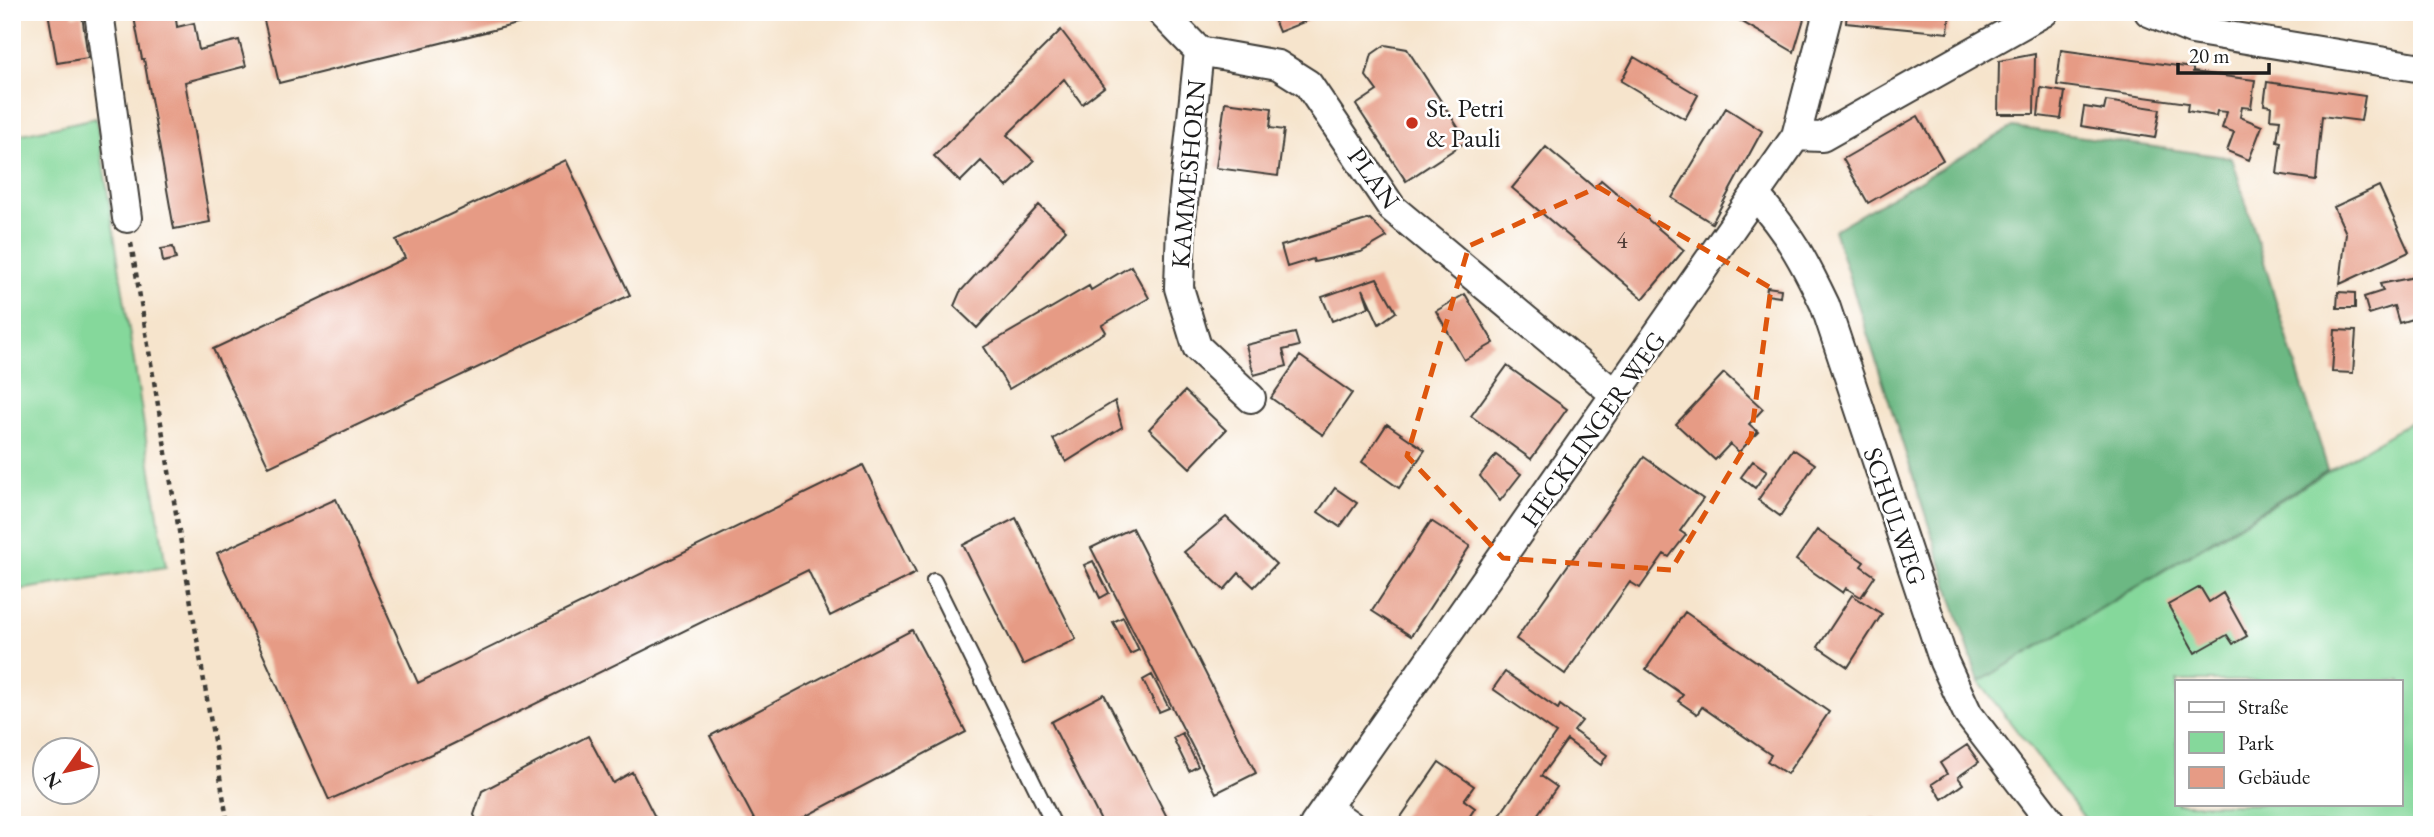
<svg xmlns="http://www.w3.org/2000/svg" width="2434" height="837" font-family="'EB Garamond',serif">
<rect width="100%" height="100%" fill="#fff"/>
<filter id="ink" filterUnits="userSpaceOnUse"><feTurbulence type="fractalNoise" baseFrequency=".0143" numOctaves="2"/><feDisplacementMap in="SourceGraphic" scale="14" xChannelSelector="R" yChannelSelector="G"/><feConvolveMatrix kernelMatrix="1 2 1 2 8 2 1 2 1" color-interpolation-filters="sRGB"/></filter>
<filter id="wash" filterUnits="userSpaceOnUse"><feTurbulence type="fractalNoise" baseFrequency=".00686" numOctaves="4" result="noise"/><feDisplacementMap in="SourceGraphic" scale="28" xChannelSelector="R" yChannelSelector="G"/><feGaussianBlur stdDeviation="1.57" result="paint"/><feColorMatrix in="noise" values="0 0 0 0 0 0 0 0 0 0 0 0 0 0 0 0 0 1.4 0 .05"/><feComposite in="paint" operator="in"/></filter>
<g filter="url(#wash)">
<rect width="100%" height="100%" fill="#f6e4cc"/>
<path fill="#85d89b" stroke="#507a5c" stroke-width="2" fill-rule="evenodd" d="M 96,118 L 166,567 L 12,591 L 12,136 Z
M 2422,415 L 2422,825 L 2090,825 L 1979,682 ZM 2177,681 L 2401,681 L 2401,804 L 2177,804 Z"/>
<path fill="#6cb883" stroke="#446a50" stroke-width="2" d="M 2013,127 L 2232,158 L 2328,470 L 1979,682 L 1834,230 Z"/>
<g id="blocks">
<path fill="#e69b85" d="M 48,12 L 72,12 L 73,16 L 82,15 L 88,58 L 57,63 Z
M 133,12 L 175,12 L 177,27 L 194,23 L 199,50 L 239,40 L 246,66 L 185,82 L 210,222 L 174,229 L 144,59 L 142,59 Z
M 262,12 L 562,12 L 562,13 L 279,83 Z
M 1271,12 L 1311,12 L 1314,18 L 1279,32 Z
M 1725,12 L 1806,12 L 1794,52 Z
M 1847,12 L 1950,12 L 1948,33 L 1846,23 Z
M 2389,12 L 2413,12 L 2411,19 Z
M 1061,30 L 1104,87 L 1082,104 L 1064,79 L 1007,135 L 1034,161 L 1007,187 L 981,161 L 960,182 L 934,156 Z
M 1385,45 L 1407,49 L 1467,141 L 1406,181 L 1356,105 L 1377,91 L 1366,76 L 1372,54 Z
M 2061,50 L 2193,68 L 2193,72 L 2255,80 L 2251,108 L 2242,107 L 2240,117 L 2262,126 L 2249,160 L 2227,151 L 2234,132 L 2222,128 L 2227,112 L 2217,111 L 2216,116 L 2187,111 L 2188,103 L 2057,85 Z
M 2035,54 L 2034,114 L 1998,114 L 1999,61 Z
M 1634,57 L 1698,95 L 1685,119 L 1621,81 Z
M 2267,82 L 2365,96 L 2361,121 L 2322,116 L 2316,180 L 2277,174 L 2281,142 L 2277,141 L 2280,120 L 2270,119 L 2271,106 L 2264,105 Z
M 2041,88 L 2065,92 L 2061,119 L 2038,116 Z
M 2106,101 L 2160,109 L 2155,138 L 2081,126 L 2084,107 L 2104,110 Z
M 1225,102 L 1272,108 L 1270,128 L 1284,130 L 1278,176 L 1216,168 Z
M 1726,108 L 1762,131 L 1712,223 L 1672,198 Z
M 1918,116 L 1943,160 L 1868,203 L 1843,159 Z
M 1546,147 L 1595,188 L 1601,180 L 1684,250 L 1643,299 L 1512,188 Z
M 566,160 L 630,295 L 269,467 L 213,349 L 405,258 L 396,240 Z
M 2379,186 L 2409,252 L 2340,284 L 2346,233 L 2334,207 Z
M 1039,205 L 1066,230 L 977,328 L 954,306 L 960,292 Z
M 1370,219 L 1387,237 L 1361,252 L 1314,262 L 1313,259 L 1287,267 L 1281,246 Z
M 173,247 L 176,259 L 163,262 L 161,249 Z
M 1131,266 L 1149,298 L 1102,325 L 1106,332 L 1009,389 L 984,347 L 1089,286 L 1091,290 Z
M 2415,277 L 2422,298 L 2422,316 L 2399,323 L 2394,306 L 2369,314 L 2364,297 L 2383,291 L 2380,284 Z
M 1377,278 L 1396,312 L 1379,324 L 1363,289 L 1369,307 L 1332,321 L 1322,297 Z
M 1767,287 L 1781,289 L 1780,297 L 1766,295 Z
M 2338,292 L 2355,293 L 2355,308 L 2337,308 Z
M 1465,294 L 1494,343 L 1464,360 L 1436,311 Z
M 2335,330 L 2356,331 L 2353,373 L 2332,372 Z
M 1295,333 L 1299,346 L 1283,350 L 1287,366 L 1254,375 L 1246,345 Z
M 1300,356 L 1352,393 L 1323,435 L 1271,398 Z
M 1507,366 L 1567,409 L 1531,459 L 1471,416 Z
M 1724,373 L 1763,409 L 1749,424 L 1758,432 L 1739,452 L 1730,444 L 1715,460 L 1676,424 Z
M 1185,391 L 1226,430 L 1190,468 L 1149,429 Z
M 1115,401 L 1122,427 L 1066,462 L 1053,439 Z
M 1387,424 L 1425,450 L 1399,488 L 1362,462 Z
M 1793,449 L 1815,464 L 1780,516 L 1758,500 Z
M 1496,455 L 1521,474 L 1500,501 L 1480,476 Z
M 1644,457 L 1703,499 L 1680,531 L 1686,535 L 1669,557 L 1664,554 L 1640,588 L 1630,582 L 1565,674 L 1516,639 Z
M 1753,461 L 1767,471 L 1755,488 L 1741,477 Z
M 863,465 L 916,573 L 830,616 L 808,570 L 447,747 L 329,800 L 217,553 L 336,499 L 418,683 Z
M 1335,488 L 1357,503 L 1340,527 L 1318,512 Z
M 1226,517 L 1276,564 L 1254,587 L 1239,573 L 1224,590 L 1184,552 Z
M 1016,518 L 1076,639 L 1023,665 L 963,545 Z
M 1431,521 L 1470,546 L 1411,636 L 1372,611 Z
M 1132,528 L 1256,773 L 1216,793 L 1091,548 Z
M 1817,530 L 1864,562 L 1861,566 L 1875,576 L 1861,597 L 1846,588 L 1843,593 L 1796,560 Z
M 1093,561 L 1109,593 L 1100,598 L 1084,565 Z
M 2200,587 L 2209,602 L 2223,593 L 2247,636 L 2233,644 L 2227,635 L 2195,653 L 2168,605 Z
M 1852,595 L 1882,614 L 1848,667 L 1818,647 Z
M 1685,612 L 1829,712 L 1787,774 L 1767,761 L 1771,755 L 1702,707 L 1697,714 L 1678,701 L 1683,695 L 1646,669 Z
M 1123,617 L 1139,650 L 1130,654 L 1113,622 Z
M 912,630 L 966,732 L 789,825 L 757,825 L 710,736 Z
M 1505,672 L 1558,709 L 1560,705 L 1582,721 L 1574,731 L 1607,755 L 1601,765 L 1567,740 L 1541,776 L 1557,787 L 1530,825 L 1493,825 L 1556,733 L 1493,689 Z
M 1152,675 L 1169,708 L 1159,712 L 1143,680 Z
M 1104,694 L 1171,825 L 1103,825 L 1051,722 Z
M 1182,733 L 1198,766 L 1189,771 L 1173,738 Z
M 588,736 L 613,783 L 632,772 L 659,825 L 479,825 L 474,815 L 482,791 Z
M 1967,745 L 1979,762 L 1958,777 L 1963,784 L 1942,799 L 1932,784 L 1947,774 L 1940,763 Z
M 1439,762 L 1474,786 L 1464,800 L 1475,808 L 1464,825 L 1413,825 L 1401,817 Z
M 1873,817 L 1879,825 L 1863,825 Z"/>
</g>
</g>
<g filter="url(#ink)">
<use href="#blocks" fill-opacity="0" stroke="#3d3a36" stroke-width="2"/>
<g fill="none" stroke-linecap="round" stroke-linejoin="round">
<g stroke="#3d3a36" stroke-width="18">
<path id="lane" d="M 934,581 L 1054,825"/>
</g>
<g stroke="#3d3a36" stroke-width="32">
<path id="street" d="M 99,12 L 127,218
M 1161,12 L 1199,51 L 1278,65 L 1308,84 L 1392,208 L 1616,395
M 2149,12 L 2192,30 L 2422,68
M 1199,51 L 1181,223 L 1179,288 L 1197,347 L 1251,398
M 1796,136 L 1822,137 L 2044,12
M 1756,196 C 1789,233 1804,261 1825,305 L 1944,662 L 1968,714 L 2053,825
M 1326,808 L 1350,825
M 1314,825 L 1796,136 L 1828,12"/>
</g>
<path stroke="#3d3a36" stroke-width="4.5" stroke-dasharray="5 5" stroke-linecap="butt" d="M 131,243 L 228,825"/>
<use href="#lane" stroke="#fff" stroke-width="14"/>
<use href="#street" stroke="#fff" stroke-width="28"/>
</g>
</g>
<path fill="none" stroke="#de560d" stroke-width="5" stroke-dasharray="14 9" stroke-linejoin="round" d="M 1598,187 L 1771,288 L 1751,437 L 1671,570 L 1503,558 L 1407,456 L 1469,246 Z"/>
<circle fill="#c8321e" stroke="#fff" stroke-width="2.5" cx="1412" cy="123" r="7"/>
<g text-anchor="middle" stroke-width="5" stroke-linejoin="round" paint-order="stroke">
<g font-size="23" fill="#4e3c36">
<text x="1622" y="248">4</text>
</g>
<g font-size="26" fill="#1c1c1c" stroke="#fff" text-anchor="start">
<text x="1426" y="117">St. Petri<tspan x="1426" dy="30">&amp; Pauli</tspan></text>
</g>
<g font-size="26" fill="#1c1c1c" stroke="#fff">
<text transform="translate(1188 174) rotate(-85)" y="9">KAMMESHORN</text>
<text transform="translate(1374 178) rotate(54)" y="9">PLAN</text>
<text transform="translate(1593 429) rotate(-55)" y="9">HECKLINGER WEG</text>
<text transform="translate(1895 516) rotate(71)" y="9">SCHULWEG</text>
</g>
</g>
<rect width="2434" height="837" fill="none" stroke="#fff" stroke-width="42"/>
<rect x="2175" y="680" width="228" height="126" fill="#ffffff" stroke="#a4a4a4" stroke-width="2"/>
<rect x="2189" y="702" width="35" height="10" fill="#ffffff" stroke="#a4a4a4" stroke-width="2"/>
<text x="2238" y="714" font-size="21" fill="#1c1c1c">Straße</text>
<rect x="2189" y="732" width="35" height="21" fill="#85d89b" stroke="#a4a4a4" stroke-width="2"/>
<text x="2238" y="750" font-size="21" fill="#1c1c1c">Park</text>
<rect x="2189" y="767" width="35" height="21" fill="#e69b85" stroke="#a4a4a4" stroke-width="2"/>
<text x="2238" y="784" font-size="21" fill="#1c1c1c">Gebäude</text>
<g transform="translate(66 771) rotate(236)"><circle r="33" fill="#ffffff" stroke="#a4a4a4" stroke-width="2"/>
<path d="M0-5L12 26L0 18L-12 26Z" fill="#c8321e"/>
<text y="-10" font-size="19" font-weight="bold" text-anchor="middle" fill="#1c1c1c">N</text>
</g>
<path d="M2178 63v10h91v-10" fill="none" stroke="#1c1c1c" stroke-width="3.5"/>
<text x="2189" y="63" font-size="21" fill="#1c1c1c" stroke="#ffffff" stroke-width="5" paint-order="stroke">20 m</text>
</svg>
